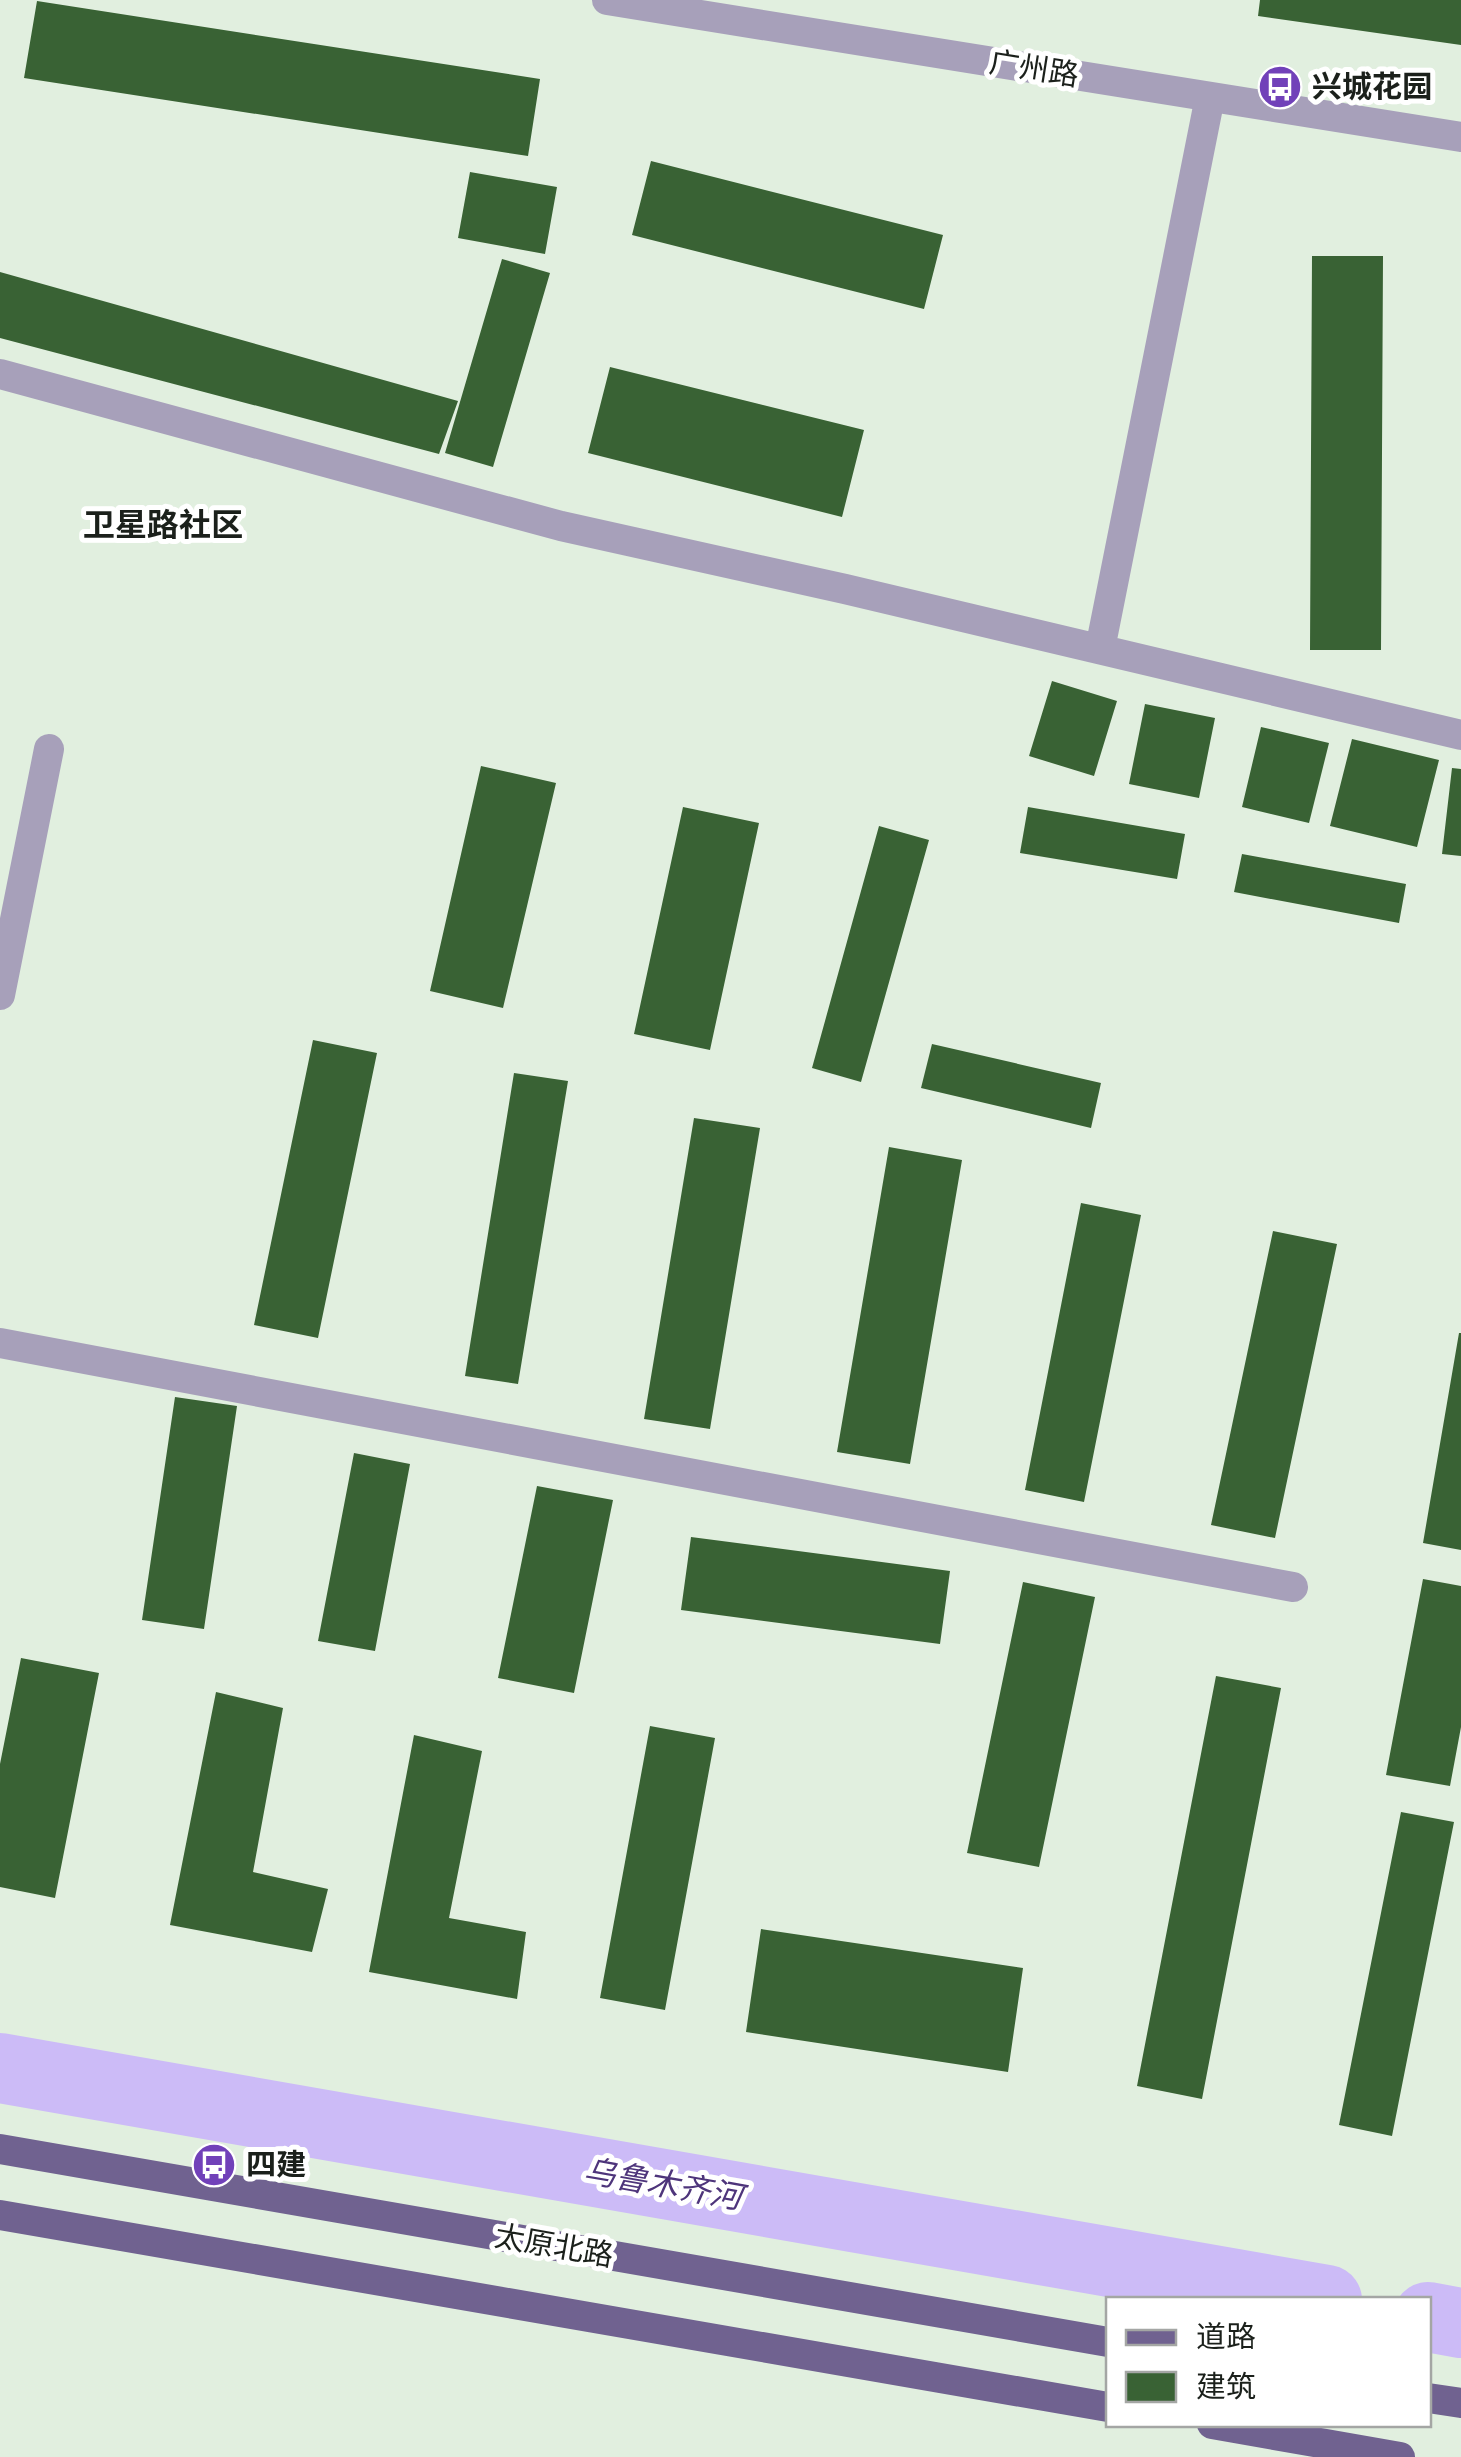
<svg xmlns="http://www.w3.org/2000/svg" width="1461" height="2457" font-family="Spectral,'Noto Sans SC',serif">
<rect width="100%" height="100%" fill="#e1efdf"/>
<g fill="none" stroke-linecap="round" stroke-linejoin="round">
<path stroke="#ccbbf7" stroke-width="70" d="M 0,2068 L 1327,2300
M 1428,2317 L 1461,2323"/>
</g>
<path fill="#396234" d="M 1260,0 L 1461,0 L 1461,45 L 1258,16 Z
M 37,1 L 540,79 L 528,156 L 24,78 Z
M 651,161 L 943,235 L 924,309 L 632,235 Z
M 470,172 L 557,187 L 545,254 L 458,238 Z
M 1312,256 L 1383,256 L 1381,650 L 1310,650 Z
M 502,259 L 550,273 L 493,467 L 445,453 Z
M 0,272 L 458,401 L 439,454 L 0,338 Z
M 610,367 L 864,430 L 842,517 L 588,453 Z
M 1052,681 L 1117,701 L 1094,776 L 1029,756 Z
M 1145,704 L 1215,718 L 1199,798 L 1129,784 Z
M 1261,727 L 1329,743 L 1309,823 L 1242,807 Z
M 1352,739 L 1439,760 L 1417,847 L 1330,826 Z
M 481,766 L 556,783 L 503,1008 L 430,991 Z
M 1452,768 L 1461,769 L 1461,856 L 1442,854 Z
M 683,807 L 759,823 L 710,1050 L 634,1034 Z
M 1028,807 L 1185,834 L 1177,879 L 1020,853 Z
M 879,826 L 929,840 L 861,1082 L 812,1068 Z
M 1242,854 L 1406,884 L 1399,923 L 1234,892 Z
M 313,1040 L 377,1053 L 318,1338 L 254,1325 Z
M 932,1044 L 1101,1083 L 1091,1128 L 921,1088 Z
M 514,1073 L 568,1081 L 518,1384 L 465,1376 Z
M 694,1118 L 760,1128 L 710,1429 L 644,1419 Z
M 889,1147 L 962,1160 L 910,1464 L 837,1452 Z
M 1081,1203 L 1141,1215 L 1084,1502 L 1025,1490 Z
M 1273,1231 L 1337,1244 L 1275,1538 L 1211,1525 Z
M 1459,1333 L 1461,1333 L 1461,1550 L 1423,1543 Z
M 175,1397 L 237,1406 L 204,1629 L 142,1620 Z
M 354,1453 L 410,1464 L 375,1651 L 318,1641 Z
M 537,1486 L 613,1500 L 574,1693 L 498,1678 Z
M 691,1537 L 950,1571 L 940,1644 L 681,1610 Z
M 1423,1579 L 1461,1586 L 1461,1727 L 1450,1786 L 1386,1775 Z
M 1023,1582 L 1095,1597 L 1039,1867 L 967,1853 Z
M 21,1658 L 99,1673 L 55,1898 L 0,1887 L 0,1764 Z
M 1216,1676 L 1281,1688 L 1202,2099 L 1137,2086 Z
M 216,1692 L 283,1708 L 253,1872 L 328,1889 L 312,1952 L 170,1925 Z
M 650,1726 L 715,1738 L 665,2010 L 600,1998 Z
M 414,1735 L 482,1751 L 449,1918 L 526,1932 L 517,1999 L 369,1972 Z
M 1401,1812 L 1454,1822 L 1392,2136 L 1339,2125 Z
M 761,1929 L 1023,1968 L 1008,2072 L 746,2032 Z"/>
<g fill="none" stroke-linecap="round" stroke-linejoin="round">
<path stroke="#a7a0ba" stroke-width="30" d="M 607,0 L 1461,137
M 0,374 L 561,526 L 845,589 L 1461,735
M 1100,649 L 1210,97
M 0,995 L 49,749
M 0,1343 L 1293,1587"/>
<path stroke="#706290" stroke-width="30" d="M 0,2149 L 1108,2342
M 0,2215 L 1108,2407
M 1428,2398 L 1461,2403
M 1212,2424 L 1400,2457"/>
</g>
<defs>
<g id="bus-disc" transform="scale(2.25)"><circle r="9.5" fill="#7141b9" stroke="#fff"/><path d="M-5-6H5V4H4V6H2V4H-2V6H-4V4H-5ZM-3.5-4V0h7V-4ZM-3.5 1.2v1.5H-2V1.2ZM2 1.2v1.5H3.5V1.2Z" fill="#fff"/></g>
</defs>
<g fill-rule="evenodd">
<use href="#bus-disc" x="1280" y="87"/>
<use href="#bus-disc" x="214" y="2165"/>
</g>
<g text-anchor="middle" stroke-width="10" stroke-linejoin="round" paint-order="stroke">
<g font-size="30" fill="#1b201b" stroke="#fff">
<text transform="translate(1034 69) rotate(9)" y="10">广州路</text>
<text transform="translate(554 2246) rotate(10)" y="10">太原北路</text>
</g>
<g font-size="30" font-weight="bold" fill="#1b201b" stroke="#fff" text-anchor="start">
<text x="1312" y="97">兴城花园</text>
<text x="246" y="2175">四建</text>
</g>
<g font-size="32" font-weight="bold" fill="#1b201b" stroke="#fff">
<text x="163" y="536">卫星路社区</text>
</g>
<g font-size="32" font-style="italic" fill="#4e357b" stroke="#fff">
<text transform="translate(663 2184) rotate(10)" y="11">乌鲁木齐河</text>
</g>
</g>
<rect x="1106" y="2297" width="325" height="130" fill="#ffffff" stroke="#a4a6a4" stroke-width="2.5"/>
<rect x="1126" y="2330" width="50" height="15" fill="#706290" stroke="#a4a6a4" stroke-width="2.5"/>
<text x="1196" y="2347" font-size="30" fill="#1b201b">道路</text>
<rect x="1126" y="2372" width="50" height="30" fill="#396234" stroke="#a4a6a4" stroke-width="2.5"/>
<text x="1196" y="2397" font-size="30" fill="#1b201b">建筑</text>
</svg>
